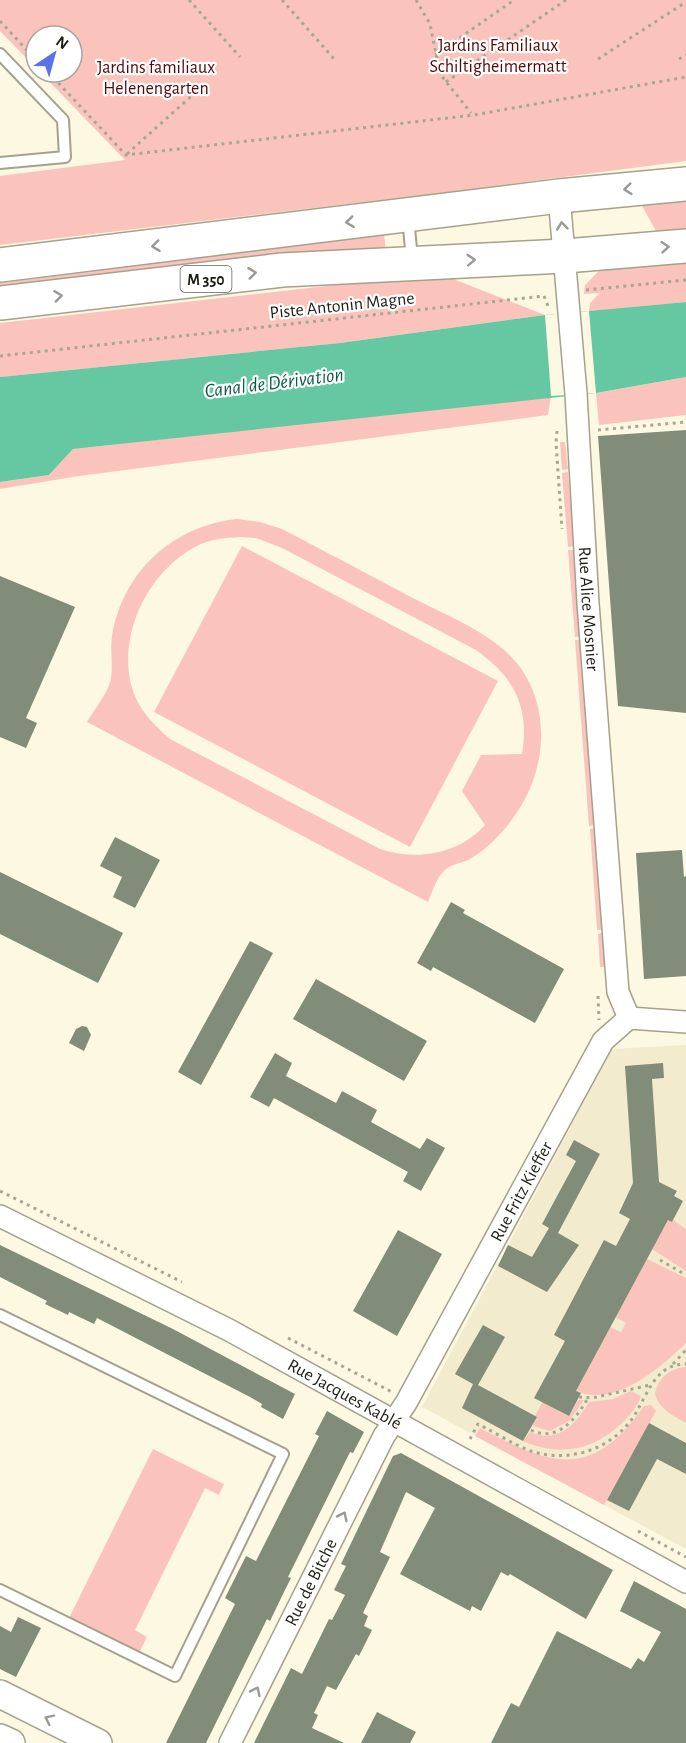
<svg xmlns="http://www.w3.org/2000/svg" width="686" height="1743" font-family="'Alegreya Sans',sans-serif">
<rect width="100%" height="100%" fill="#fdf8e1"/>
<path fill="#f2ebcd" d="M 686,1045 L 686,1549 L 422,1407 L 612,1049 Z"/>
<path fill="#fac4bc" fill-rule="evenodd" d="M 0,0 L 686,0 L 686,161 L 449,192 L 0,245 L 0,176 L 125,160 L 40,72 L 72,72 L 72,36 L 36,36 L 36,68 L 0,31 Z
M 686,199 L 686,229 L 656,231 L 641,204 Z
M 384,235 L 386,251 L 0,292 L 0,282 Z
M 686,262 L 686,302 L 589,311 L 590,303 L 600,293 L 584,294 L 585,285 L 603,267 Z
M 453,279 L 545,315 L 340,343 L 0,377 L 0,323 L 344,284 Z
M 686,377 L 686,415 L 599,425 L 596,393 Z
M 551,396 L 548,415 L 79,476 L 0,489 L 0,482 L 49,475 L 73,449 Z
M 560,442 L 565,442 L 568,469 L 562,470 Z
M 568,472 L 574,546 L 568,547 L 562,473 Z
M 237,519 L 260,522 L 282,529 C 324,551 366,573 407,595 C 439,612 476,626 503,649 C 547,686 551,750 525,799 C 512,823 493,845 470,859 C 463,863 451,864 445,870 C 437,876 432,893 428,902 L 87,722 C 94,710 109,692 111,678 C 113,664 110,650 112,636 C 123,571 173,526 237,519 ZM 240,537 L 256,538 L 282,548 L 476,650 C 514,677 530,707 522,754 L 481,755 L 462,791 L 485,825 C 458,855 416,861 380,849 L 170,739 C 154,725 138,709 132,688 C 117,635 148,572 195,547 C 209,539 224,538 240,537 Z
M 242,546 L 498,681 L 410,847 L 154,712 Z
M 568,550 L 574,550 L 580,637 L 575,637 Z
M 575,640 L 581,640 L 595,825 L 589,826 Z
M 595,828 L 603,930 L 597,930 L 590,829 Z
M 603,933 L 605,967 L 600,967 L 598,934 Z
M 668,1220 L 673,1220 L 686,1229 L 686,1271 L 652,1249 Z
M 647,1259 L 686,1278 L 686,1343 C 660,1368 615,1408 576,1391 L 610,1327 L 621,1332 L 626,1323 L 615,1317 Z
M 686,1367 L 686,1423 C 672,1415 660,1410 655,1394 C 658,1378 670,1368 686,1367 Z
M 631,1391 L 641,1396 C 638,1406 629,1416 622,1423 C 593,1451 559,1457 523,1441 L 530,1432 C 558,1444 575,1425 589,1402 L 613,1399 Z
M 545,1397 L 560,1406 L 558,1411 L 569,1416 L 578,1400 L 584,1400 L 569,1421 L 550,1431 L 533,1426 L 535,1416 Z
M 651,1405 L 656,1411 L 604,1505 L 475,1436 L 480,1428 C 552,1466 591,1481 644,1406 Z
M 153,1449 L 224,1484 L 219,1495 L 205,1488 L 135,1630 L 147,1637 L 139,1653 L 69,1618 Z"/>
<path fill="#66c7a3" d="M 686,302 L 686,377 L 596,393 L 73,449 L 49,475 L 0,482 L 0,377 L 340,343 L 545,315 Z"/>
<path fill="#fdf8e1" d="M 589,311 L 596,393 L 551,396 L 545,315 Z"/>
<path fill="#818c79" d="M 686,430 L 686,713 L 618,706 L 598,436 Z
M 0,576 L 75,607 L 26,718 L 37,723 L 26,748 L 0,737 Z
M 115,837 L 160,860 L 135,908 L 113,897 L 122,877 L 100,866 Z
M 682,850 L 684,877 L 686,876 L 686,976 L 644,979 L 636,853 Z
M 0,872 L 123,933 L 98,983 L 0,934 Z
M 451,902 L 465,910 L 463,913 L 564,969 L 535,1023 L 433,967 L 431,971 L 417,963 Z
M 250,941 L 273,953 L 201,1085 L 178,1072 Z
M 316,979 L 427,1041 L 404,1081 L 293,1019 Z
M 82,1026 L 87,1027 L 91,1035 L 84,1051 L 69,1043 L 76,1029 Z
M 275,1053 L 292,1063 L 286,1076 L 336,1103 L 342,1091 L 377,1110 L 371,1122 L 420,1149 L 427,1138 L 445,1148 L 421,1191 L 403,1181 L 408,1172 L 274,1098 L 269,1107 L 250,1097 Z
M 663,1063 L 664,1078 L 652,1079 L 659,1182 L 677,1191 L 674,1196 L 683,1201 L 672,1222 L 668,1220 L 576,1391 L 581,1393 L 569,1416 L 534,1398 L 565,1341 L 554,1335 L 604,1240 L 616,1246 L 630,1219 L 619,1213 L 633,1183 L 625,1066 Z
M 574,1140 L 600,1154 L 558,1233 L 579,1245 L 547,1292 L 498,1266 L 508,1245 L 532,1257 L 549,1228 L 542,1224 L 576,1161 L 566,1155 Z
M 398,1230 L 442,1254 L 397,1336 L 353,1311 Z
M 0,1245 L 173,1329 L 295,1394 L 283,1419 L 261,1407 L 262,1404 L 250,1397 L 97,1318 L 94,1324 L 69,1312 L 68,1315 L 45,1304 L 47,1301 L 0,1277 Z
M 483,1325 L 505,1337 L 478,1385 L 537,1417 L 523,1441 L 462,1408 L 473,1384 L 455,1374 Z
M 327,1411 L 364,1432 L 353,1453 L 350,1452 L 288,1577 L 291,1578 L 283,1594 L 270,1621 L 267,1619 L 206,1743 L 166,1743 L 235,1604 L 225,1598 L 246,1556 L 256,1561 L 319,1436 L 315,1434 Z
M 649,1423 L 686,1443 L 686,1474 L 657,1459 L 629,1511 L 607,1500 Z
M 401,1453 L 613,1570 L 586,1619 L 510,1574 L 508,1576 L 501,1572 L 481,1611 L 472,1606 L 470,1611 L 400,1574 L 435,1508 L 406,1492 L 380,1552 L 390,1557 L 363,1613 L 368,1616 L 364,1626 L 372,1630 L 359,1656 L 356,1654 L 336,1690 L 327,1686 L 314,1713 L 318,1715 L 312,1728 L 344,1743 L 254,1743 L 291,1668 L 302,1674 L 329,1619 L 332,1620 L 345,1595 L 334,1590 L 346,1566 L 341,1564 L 393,1456 Z
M 634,1581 L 686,1609 L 686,1743 L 491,1743 L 511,1703 L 519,1707 L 557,1631 L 631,1669 L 638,1658 L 644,1662 L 661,1632 L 620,1611 Z
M 18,1617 L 41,1628 L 16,1677 L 0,1669 L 0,1626 L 11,1632 Z
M 377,1712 L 416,1732 L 410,1743 L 361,1743 Z"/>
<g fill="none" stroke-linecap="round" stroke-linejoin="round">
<g stroke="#a5a18c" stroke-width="14">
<path id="service" d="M 0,54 L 63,120 L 65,157 L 0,163
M 408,218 L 412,259
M 0,1315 L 283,1454 L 175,1676 L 0,1590"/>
</g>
<g stroke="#a5a18c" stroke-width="24">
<g id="minor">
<path id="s1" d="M 559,196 L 576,394 L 588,603 L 618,992 L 629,1018"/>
<path id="s2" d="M 0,1216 L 229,1330 L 686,1582"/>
<path id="s3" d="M 230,1743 L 384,1436 L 406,1403 L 603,1041 L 629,1018 L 686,1022"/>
</g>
</g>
<g stroke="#a5a18c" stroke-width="30">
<path id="tertiary" d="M 0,1694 L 98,1743
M 0,1738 L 11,1743"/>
</g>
<g stroke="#a5a18c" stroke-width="36">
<path id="primary" d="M 0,265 L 559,196 L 686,184
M 0,303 L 282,270 L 565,256 L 686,246"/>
</g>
<path stroke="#a9a694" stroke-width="3" stroke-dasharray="3 4.5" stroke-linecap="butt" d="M 189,0 L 240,57
M 282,0 L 335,60
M 416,0 L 430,24 L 440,74 L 471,113
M 0,21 L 36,60
M 435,55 L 514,0
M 598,59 L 686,2
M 679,59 L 686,55
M 48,72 L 126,155 L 474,115 L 686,77
M 446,82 L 566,0
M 127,154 L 197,91
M 586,290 L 686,280
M 544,296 L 548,306
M 0,356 L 544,296
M 598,430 L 686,422
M 557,431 L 556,443 L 562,529
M 598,996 L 599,1020
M 0,1191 L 182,1282
M 660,1260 L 686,1275
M 288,1338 L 392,1392
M 673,1364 L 686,1350
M 579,1397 L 592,1398 L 650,1385
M 531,1430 C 557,1443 576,1419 588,1398
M 470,1439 L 478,1424 C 494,1432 511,1443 528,1450 C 566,1464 611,1451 634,1416 C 648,1394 655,1364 686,1364
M 638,1531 L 686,1557"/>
<use href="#service" stroke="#fff" stroke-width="10"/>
<use href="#minor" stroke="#fff" stroke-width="21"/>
<use href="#tertiary" stroke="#fff" stroke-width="27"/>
<use href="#primary" stroke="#fff" stroke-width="33"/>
</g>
<defs><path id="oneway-chevron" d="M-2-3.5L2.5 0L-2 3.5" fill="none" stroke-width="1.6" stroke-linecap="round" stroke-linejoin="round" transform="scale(1.5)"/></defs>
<g stroke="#9a9996">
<use href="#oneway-chevron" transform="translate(628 189) rotate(174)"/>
<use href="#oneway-chevron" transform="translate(350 222) rotate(173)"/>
<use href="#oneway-chevron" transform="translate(562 226) rotate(-96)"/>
<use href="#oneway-chevron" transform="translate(156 246) rotate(173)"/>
<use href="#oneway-chevron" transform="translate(665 247) rotate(-5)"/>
<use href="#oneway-chevron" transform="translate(471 260) rotate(-3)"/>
<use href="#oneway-chevron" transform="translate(252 273) rotate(-7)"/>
<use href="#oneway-chevron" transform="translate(58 296) rotate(-7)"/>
<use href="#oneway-chevron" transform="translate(343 1516) rotate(-64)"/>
<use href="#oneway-chevron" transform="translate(256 1691) rotate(-64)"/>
<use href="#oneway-chevron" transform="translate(49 1719) rotate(-154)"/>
</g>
<g text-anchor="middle" stroke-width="4.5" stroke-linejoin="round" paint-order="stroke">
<rect fill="#fff" stroke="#62615b" stroke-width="1.5" x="180.5" y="266" width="51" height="26" rx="4.5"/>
<g font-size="16" font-weight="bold" fill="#1e1d15">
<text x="206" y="285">M 350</text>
</g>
<g font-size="18" fill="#560707" stroke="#fff">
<text x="498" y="51">Jardins Familiaux<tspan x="498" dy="21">Schiltigheimermatt</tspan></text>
<text x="156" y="73">Jardins familiaux<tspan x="156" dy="21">Helenengarten</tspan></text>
</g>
<g font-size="18" fill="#1e1d15" stroke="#fff">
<text transform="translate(342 305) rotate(-6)" y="6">Piste Antonin Magne</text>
<text dy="6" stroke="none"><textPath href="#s1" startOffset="414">Rue Alice Mosnier</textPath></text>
<text dy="6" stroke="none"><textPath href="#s3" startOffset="624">Rue Fritz Kieffer</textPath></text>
<text dy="6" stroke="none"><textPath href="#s2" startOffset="388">Rue Jacques Kablé</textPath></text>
<text dy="6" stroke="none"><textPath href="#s3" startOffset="180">Rue de Bitche</textPath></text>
</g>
<g font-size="20" font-style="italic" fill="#0c5c44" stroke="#fff">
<text transform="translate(274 382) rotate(-7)" y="7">Canal de Dérivation</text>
</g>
</g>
<g transform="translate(54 54) rotate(36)"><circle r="28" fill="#ffffff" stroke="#a5a5a1" stroke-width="1.5"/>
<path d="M0-4.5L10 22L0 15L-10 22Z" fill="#5a73e9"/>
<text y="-9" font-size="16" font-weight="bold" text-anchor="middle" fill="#1e1d15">N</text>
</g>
</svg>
